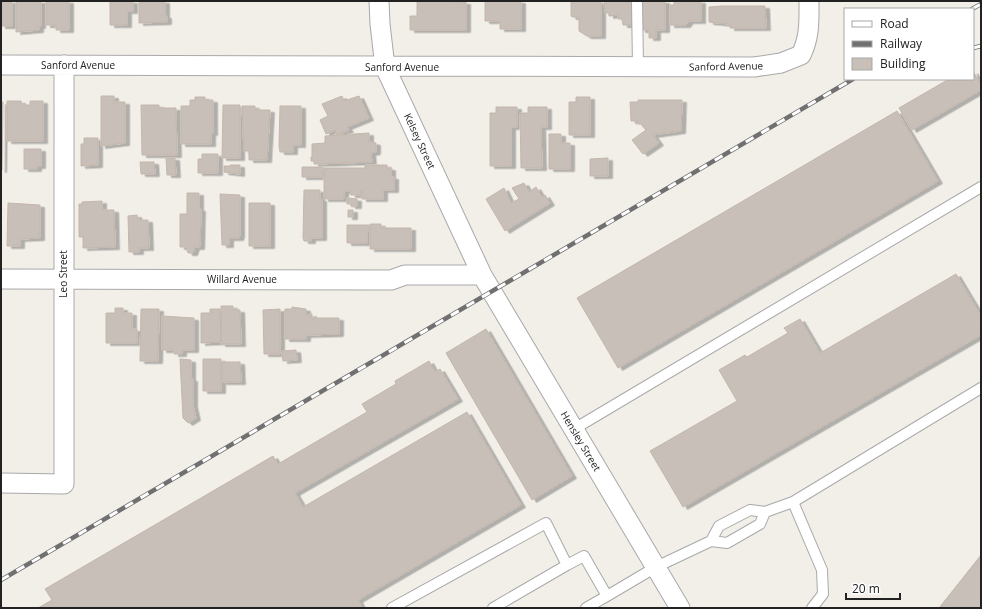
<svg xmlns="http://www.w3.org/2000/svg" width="982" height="609" font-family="'Open Sans',sans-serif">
<defs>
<filter id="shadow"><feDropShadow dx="4.5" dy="2.5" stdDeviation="0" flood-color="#0004"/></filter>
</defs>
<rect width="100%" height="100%" fill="#f2efe9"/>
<path fill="#c7bfb8" stroke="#c4b6ab" filter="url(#shadow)" d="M 1,1 L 12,1 L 12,26 L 1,26 Z
M 16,1 L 41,1 L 41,26 L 39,26 L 39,30 L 16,32 Z
M 46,1 L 69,1 L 69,30 L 56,30 L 56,25 L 46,25 Z
M 110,1 L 133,1 L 133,11 L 127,11 L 127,25 L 110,25 Z
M 139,1 L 165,1 L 165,16 L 167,16 L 167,22 L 139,23 Z
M 417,1 L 466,2 L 466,30 L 410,30 L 410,16 L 417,16 Z
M 489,1 L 521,1 L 521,29 L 500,29 L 500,21 L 485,21 L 485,2 Z
M 571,1 L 602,1 L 601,3 L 601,36 L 587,36 L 579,31 L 579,17 L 572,17 L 571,15 Z
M 604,1 L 634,1 L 634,25 L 623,25 L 622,19 L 618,19 L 618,15 L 609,16 L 609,13 L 605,13 Z
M 640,1 L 665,1 L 665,30 L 656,30 L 656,38 L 649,38 L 649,30 L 641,30 Z
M 674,1 L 701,1 L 701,21 L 689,21 L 686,25 L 670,25 L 670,5 L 674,5 Z
M 722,6 L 765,6 L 766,28 L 730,28 L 730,24 L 709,22 L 709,7 Z
M 973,71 L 981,85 L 981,90 L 912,130 L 899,108 L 949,79 L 973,79 Z
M 101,96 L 114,96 L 114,102 L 125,102 L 125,143 L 101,146 Z
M 342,96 L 344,101 L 359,96 L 369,118 L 347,127 L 349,130 L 337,135 L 335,130 L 326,134 L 320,120 L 328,116 L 322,104 Z
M 195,97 L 205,97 L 205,100 L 213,100 L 213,133 L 211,133 L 211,144 L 181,144 L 181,106 L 190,106 L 190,100 L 195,100 Z
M 576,97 L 590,97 L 590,135 L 569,135 L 569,102 L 576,102 Z
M 638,100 L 682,100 L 681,131 L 653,135 L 659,143 L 643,154 L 632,140 L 646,130 L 641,124 L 638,124 L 638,121 L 631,121 L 630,102 L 638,102 Z
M 7,101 L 21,101 L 22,105 L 30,105 L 30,101 L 43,101 L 43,141 L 7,141 Z
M 1,102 L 3,102 L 2,170 L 1,170 Z
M 141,105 L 159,105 L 159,108 L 176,108 L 177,155 L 142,155 Z
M 223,105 L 240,105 L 240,158 L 222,158 Z
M 242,106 L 255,106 L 255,110 L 270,110 L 267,160 L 249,160 L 249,151 L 244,151 Z
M 280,106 L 301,106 L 301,145 L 293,145 L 293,152 L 280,152 L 279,146 Z
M 496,107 L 517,107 L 517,127 L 511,127 L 511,166 L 490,166 L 490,113 L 496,113 Z
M 528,107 L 547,107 L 547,127 L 541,127 L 542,168 L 521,168 L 520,113 L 528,113 Z
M 897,111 L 938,181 L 618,368 L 577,298 Z
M 369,133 L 369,142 L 376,143 L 376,152 L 371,153 L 372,162 L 314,164 L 314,161 L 311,161 L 311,157 L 312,157 L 312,144 L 325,143 L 325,136 Z
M 549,134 L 561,134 L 561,143 L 570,143 L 570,169 L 549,169 Z
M 84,138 L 98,138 L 98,165 L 81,166 L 81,144 L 84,144 Z
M 24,149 L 41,149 L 41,166 L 37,166 L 37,169 L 24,169 Z
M 202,154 L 218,154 L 218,173 L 198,173 L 198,159 L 202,159 Z
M 166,158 L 175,158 L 176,175 L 167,175 Z
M 608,158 L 608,176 L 590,176 L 590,159 Z
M 140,162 L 154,162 L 155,174 L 141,174 Z
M 230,165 L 240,165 L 240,174 L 224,172 L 224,166 L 230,166 Z
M 365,165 L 387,165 L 387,168 L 391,168 L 391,177 L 394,177 L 394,190 L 383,190 L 383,199 L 362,199 L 362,191 L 361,191 L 361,195 L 351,195 L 351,191 L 344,191 L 344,199 L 324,199 L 324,168 L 365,168 Z
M 302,167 L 323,167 L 323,177 L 302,177 Z
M 524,183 L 529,192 L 536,187 L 542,197 L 545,195 L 550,203 L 505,231 L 486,199 L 504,188 L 511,203 L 519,199 L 512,188 Z
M 304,190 L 320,190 L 320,199 L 322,199 L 322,238 L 311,238 L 311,241 L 304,241 L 303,238 Z
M 187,193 L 199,193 L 199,209 L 201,209 L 200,247 L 195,247 L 193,253 L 188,253 L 186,247 L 180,247 L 180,214 L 187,214 Z
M 220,194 L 240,195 L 240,235 L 239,238 L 229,238 L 229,245 L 222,245 Z
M 347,198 L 357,199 L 357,206 L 351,206 L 351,204 L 347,204 Z
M 102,201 L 102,210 L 114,210 L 115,247 L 83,248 L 83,237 L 79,237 L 79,204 L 82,204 L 82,202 Z
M 8,203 L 40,205 L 40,238 L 20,239 L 20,246 L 7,246 Z
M 249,203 L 270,203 L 270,246 L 249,246 Z
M 348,210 L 353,210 L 353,217 L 348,217 Z
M 137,215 L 138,220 L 148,220 L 149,248 L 139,248 L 139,252 L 129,252 L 128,216 Z
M 370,224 L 381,224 L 381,228 L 411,228 L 411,249 L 370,249 Z
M 347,225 L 369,225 L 369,231 L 367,231 L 367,243 L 347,243 Z
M 956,274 L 981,316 L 981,335 L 683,507 L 650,451 L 737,401 L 719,370 L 745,355 L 747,357 L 788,333 L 784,328 L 800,319 L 820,353 Z
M 221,306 L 233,306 L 233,310 L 240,310 L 241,344 L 221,344 Z
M 292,307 L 306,309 L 306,315 L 312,314 L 312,318 L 339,318 L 339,334 L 306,335 L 306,339 L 285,339 L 285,309 L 292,309 Z
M 115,308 L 123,308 L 123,313 L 132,313 L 132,329 L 137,329 L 137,343 L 106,343 L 106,313 L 115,313 Z
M 141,309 L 159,309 L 158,361 L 140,361 Z
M 210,309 L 220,309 L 221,342 L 201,343 L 201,313 L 210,313 Z
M 280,309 L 280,354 L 264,354 L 263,310 Z
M 162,316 L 194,318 L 194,350 L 182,350 L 182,354 L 174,354 L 174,350 L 162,350 Z
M 486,329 L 572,476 L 532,500 L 446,353 Z
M 296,350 L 297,360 L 283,361 L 282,351 Z
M 180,359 L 191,360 L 191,379 L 193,379 L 193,405 L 196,418 L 188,423 L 183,418 Z
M 203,359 L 221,359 L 221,391 L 203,391 Z
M 429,361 L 435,372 L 440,369 L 458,399 L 295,493 L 303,507 L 467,412 L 521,505 L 358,600 L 362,608 L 38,608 L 52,600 L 45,589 L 273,456 L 278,464 L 367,412 L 362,404 L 396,384 L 395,381 Z
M 222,362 L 240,362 L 241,382 L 222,382 Z
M 981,555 L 981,608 L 939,608 Z"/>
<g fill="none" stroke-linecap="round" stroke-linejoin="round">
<g stroke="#a9a9a9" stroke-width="12">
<path id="lane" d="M 637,1 L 638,67
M 574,429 L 981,187
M 793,502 L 822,570 L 823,594 L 812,608
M 765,512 L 793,502 L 981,388
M 607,596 L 656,567 L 711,541 L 727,543 L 760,524 L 765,512 L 750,510 L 719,526 L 711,541
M 392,608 L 546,523 L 567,565 L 584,556 L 607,596 L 586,608
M 493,608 L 567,565"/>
</g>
<g stroke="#a9a9a9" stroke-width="21">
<path id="street" d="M 379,1 L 380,24 L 385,67 L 482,275 L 680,608
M 1,65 L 754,67 L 781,63 L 801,55 C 810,37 809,21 809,1
M 1,279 L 391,280 L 405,275 L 482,275
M 1,483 L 64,484 L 64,65"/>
</g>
<use href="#lane" stroke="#fff" stroke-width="10"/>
<use href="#street" stroke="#fff" stroke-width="19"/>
<g stroke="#707070" stroke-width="4.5">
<path id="rail" d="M 972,9 L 981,4
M 973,48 L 981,46
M 1,580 L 853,79"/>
</g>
<use href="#rail" stroke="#fff" stroke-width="3" stroke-dasharray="9" stroke-linecap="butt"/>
</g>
<g text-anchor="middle" stroke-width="3.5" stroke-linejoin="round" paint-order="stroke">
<g font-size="10" fill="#222" stroke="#fff">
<text x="78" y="69">Sanford Avenue</text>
<text transform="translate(726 66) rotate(-1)" y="4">Sanford Avenue</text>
<text x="402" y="71">Sanford Avenue</text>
<text transform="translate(420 141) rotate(65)" y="4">Kelsey Street</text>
<text transform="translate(63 274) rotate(-90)" y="4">Leo Street</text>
<text x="242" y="283">Willard Avenue</text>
<text transform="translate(581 441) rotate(59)" y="4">Hensley Street</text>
</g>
</g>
<rect width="982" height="609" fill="none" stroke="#222222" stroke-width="4"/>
<rect x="844" y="8" width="130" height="72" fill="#ffffff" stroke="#a7a7a7"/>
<rect x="852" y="21" width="20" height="6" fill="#ffffff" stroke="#a7a7a7"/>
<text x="880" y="28" font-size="12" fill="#222222">Road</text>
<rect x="852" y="41" width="20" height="6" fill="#707070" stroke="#a7a7a7"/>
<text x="880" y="48" font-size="12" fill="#222222">Railway</text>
<rect x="852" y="58" width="20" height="12" fill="#c7bfb8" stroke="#a7a7a7"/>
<text x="880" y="68" font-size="12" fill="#222222">Building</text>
<path d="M846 593v6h54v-6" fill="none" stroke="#222222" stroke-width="2"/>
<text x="852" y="593" font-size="12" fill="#222222" stroke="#ffffff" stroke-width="3" paint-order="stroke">20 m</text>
</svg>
